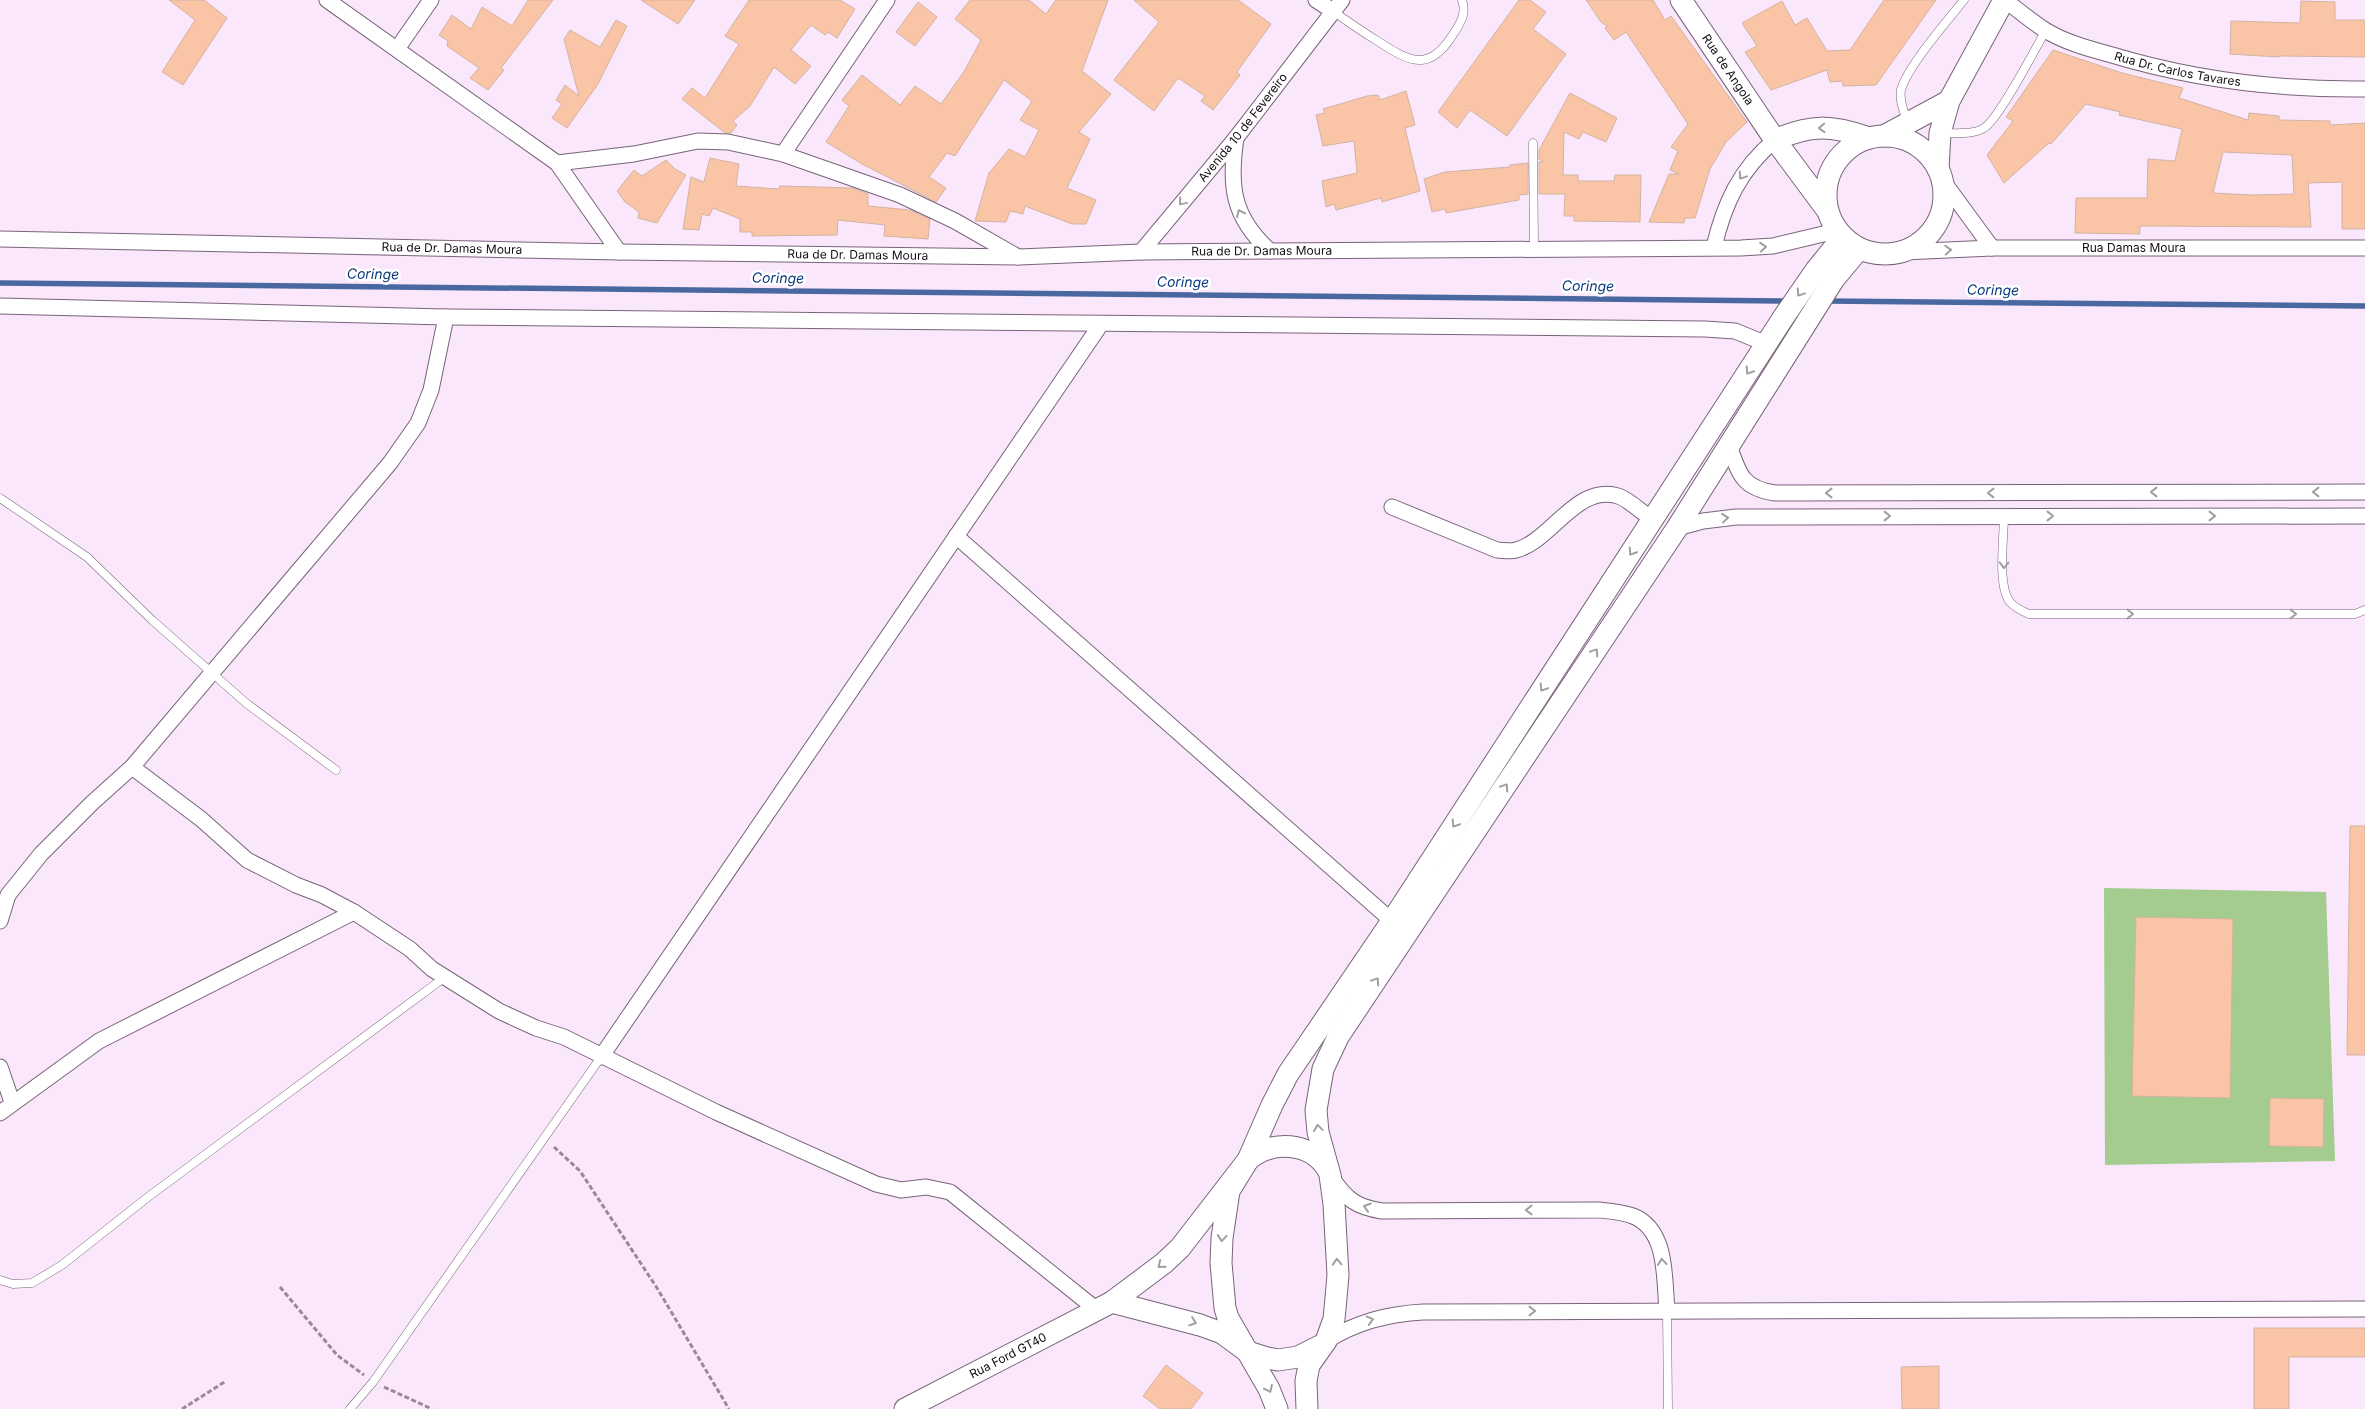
<svg xmlns="http://www.w3.org/2000/svg" width="2365" height="1409" font-family="Inter,sans-serif">
<rect width="100%" height="100%" fill="#fae7fc"/>
<path fill="#a3cc8e" d="M 2104,888 L 2326,892 L 2335,1161 L 2105,1165 Z"/>
<g fill="none" stroke-linecap="round" stroke-linejoin="round">
<path stroke="#49689f" stroke-width="5.5" d="M 0,283 L 1788,301
M 1825,301 L 2365,306"/>
</g>
<path fill="#fac5a7" stroke="#d2b3a2" fill-rule="evenodd" d="M 169,0 L 204,0 L 227,18 L 183,85 L 162,72 L 195,20 Z
M 528,0 L 553,0 L 501,68 L 504,70 L 488,90 L 470,78 L 479,68 L 447,46 L 448,41 L 439,35 L 452,15 L 471,29 L 482,7 L 512,26 Z
M 641,0 L 695,0 L 678,24 Z
M 749,0 L 840,0 L 855,9 L 837,38 L 828,32 L 825,35 L 811,25 L 791,50 L 811,66 L 795,84 L 774,67 L 750,106 L 733,121 L 737,125 L 731,133 L 725,133 L 682,99 L 692,88 L 705,98 L 739,44 L 725,36 Z
M 970,0 L 1029,0 L 1046,14 L 1056,0 L 1108,0 L 1082,71 L 1111,94 L 1079,132 L 1090,139 L 1067,188 L 1096,200 L 1086,224 L 1072,224 L 1025,206 L 1023,214 L 1010,211 L 1006,222 L 975,221 L 989,173 L 1009,149 L 1025,157 L 1039,130 L 1020,120 L 1032,101 L 1004,80 L 955,156 L 947,153 L 929,177 L 946,188 L 936,202 L 862,164 L 826,142 L 849,106 L 842,100 L 862,75 L 900,105 L 915,86 L 941,104 L 965,70 L 981,40 L 955,19 Z
M 1134,0 L 1238,0 L 1271,24 L 1237,72 L 1240,75 L 1213,110 L 1201,101 L 1205,96 L 1178,78 L 1154,111 L 1114,80 L 1159,22 Z
M 1519,0 L 1530,0 L 1546,12 L 1533,29 L 1566,54 L 1507,136 L 1470,110 L 1457,128 L 1438,112 Z
M 1586,0 L 1653,0 L 1665,20 L 1671,16 L 1747,122 L 1726,142 L 1710,169 L 1695,218 L 1685,218 L 1684,223 L 1649,222 L 1669,174 L 1679,174 L 1670,170 L 1678,151 L 1671,147 L 1688,124 L 1626,32 L 1614,40 L 1605,28 L 1607,26 L 1601,22 Z
M 1884,0 L 1936,0 L 1876,85 L 1843,86 L 1842,81 L 1830,82 L 1827,70 L 1771,90 L 1745,52 L 1757,46 L 1742,23 L 1782,1 L 1795,25 L 1807,18 L 1827,51 L 1850,50 Z
M 2301,1 L 2335,2 L 2335,20 L 2365,20 L 2365,57 L 2279,56 L 2279,57 L 2230,54 L 2231,21 L 2300,23 Z
M 918,2 L 937,17 L 915,46 L 896,32 Z
M 616,20 L 627,26 L 598,84 L 567,128 L 552,118 L 562,104 L 556,100 L 565,85 L 579,96 L 564,39 L 570,30 L 600,47 Z
M 2053,50 L 2122,73 L 2183,88 L 2179,98 L 2248,120 L 2249,113 L 2279,116 L 2279,120 L 2330,121 L 2330,125 L 2365,123 L 2365,229 L 2342,229 L 2342,182 L 2308,183 L 2311,227 L 2140,226 L 2140,234 L 2075,233 L 2076,198 L 2147,198 L 2148,159 L 2175,161 L 2182,129 L 2119,115 L 2120,112 L 2086,104 L 2051,144 L 2049,143 L 2004,183 L 1987,155 L 2013,121 L 2006,117 ZM 2223,152 L 2292,155 L 2294,194 L 2250,195 L 2213,193 Z
M 1406,91 L 1415,125 L 1405,128 L 1420,191 L 1382,202 L 1381,198 L 1336,210 L 1334,204 L 1326,207 L 1322,181 L 1357,173 L 1354,141 L 1323,146 L 1316,115 L 1325,113 L 1323,109 L 1367,96 L 1378,95 L 1380,100 Z
M 1570,93 L 1617,118 L 1606,142 L 1583,132 L 1579,139 L 1564,132 L 1563,175 L 1578,175 L 1578,181 L 1614,181 L 1615,175 L 1641,175 L 1640,222 L 1574,221 L 1574,216 L 1564,216 L 1565,194 L 1539,194 L 1539,162 L 1543,161 L 1539,159 L 1539,150 Z
M 710,158 L 739,164 L 736,186 L 779,189 L 780,186 L 853,188 L 868,194 L 868,206 L 910,210 L 930,219 L 928,239 L 884,236 L 885,225 L 838,220 L 837,235 L 752,236 L 752,232 L 740,232 L 740,219 L 713,208 L 709,216 L 702,214 L 699,230 L 683,229 L 691,177 L 704,182 Z
M 666,160 L 675,169 L 686,175 L 657,223 L 638,218 L 639,212 L 625,202 L 617,191 L 634,170 L 642,176 Z
M 1528,163 L 1528,194 L 1519,195 L 1519,200 L 1446,213 L 1445,209 L 1432,212 L 1424,179 L 1445,172 L 1510,167 L 1510,165 Z
M 2350,826 L 2365,826 L 2365,1055 L 2347,1055 Z
M 2136,917 L 2233,919 L 2230,1098 L 2132,1096 Z
M 2270,1098 L 2324,1099 L 2323,1147 L 2269,1146 Z
M 2254,1328 L 2365,1328 L 2365,1357 L 2289,1357 L 2289,1409 L 2254,1409 Z
M 1166,1365 L 1203,1393 L 1191,1409 L 1160,1409 L 1143,1396 Z
M 1939,1366 L 1939,1409 L 1902,1409 L 1901,1367 Z"/>
<g fill="none" stroke-linecap="round" stroke-linejoin="round">
<g stroke="#78647a" stroke-width="9">
<path id="lane" d="M 1333,11 C 1348,22 1363,32 1379,42 C 1410,62 1429,72 1452,36 C 1460,24 1467,14 1462,0
M 1907,121 C 1904,111 1899,101 1901,90 C 1907,67 1948,20 1964,0
M 1942,133 C 1955,133 1973,135 1984,128 C 1999,119 2035,49 2046,30
M 1533,143 L 1534,248
M 0,498 L 87,557 L 152,620 L 246,703 L 336,770
M 2004,516 C 2004,537 1997,586 2010,602 C 2015,608 2022,611 2029,614 L 2355,614 L 2365,610
M 0,1280 L 13,1284 L 32,1283 L 62,1265 L 148,1197 L 445,977
M 1667,1310 L 1668,1409
M 350,1409 L 373,1382 L 601,1057"/>
</g>
<g stroke="#78647a" stroke-width="17">
<g id="street">
<path d="M 327,0 L 557,163 L 619,252"/>
<path d="M 1316,0 L 1333,11"/>
<path id="s1" d="M 2005,0 C 2018,10 2031,21 2045,30 C 2064,42 2090,49 2112,55 C 2195,80 2279,90 2365,89"/>
<path d="M 397,49 L 431,0"/>
<path d="M 1236,138 C 1229,185 1232,217 1270,251"/>
<path d="M 783,154 L 887,0"/>
<path d="M 557,163 L 634,154 L 698,141 L 728,142 L 783,154 L 900,195 L 955,221 L 1018,257"/>
<path d="M 1943,181 L 1992,248"/>
<path id="s2" d="M 0,239 L 619,252 L 1019,257 L 1141,252 L 1270,251 L 1741,248 L 1773,246 L 1836,231"/>
<path d="M 1714,247 C 1724,204 1740,169 1775,140"/>
<path id="s3" d="M 1141,252 L 1236,138 L 1342,0"/>
<path id="s4" d="M 1903,252 L 1992,248 L 2365,248"/>
<path d="M 0,306 L 446,317 L 1705,329 L 1735,331 L 1767,344"/>
<path d="M 1729,445 C 1739,474 1742,488 1775,493 L 2365,492"/>
<path d="M 1392,507 L 1497,550 C 1503,550 1511,552 1516,550 C 1550,542 1577,483 1618,496 C 1630,500 1642,513 1653,520"/>
<path d="M 1677,528 L 1703,521 L 1736,517 L 2365,516"/>
<path d="M 956,536 L 1392,921"/>
<path d="M 132,767 L 201,819 L 247,860 L 296,885 L 322,895 L 354,912 L 410,949 L 432,969 L 499,1011 L 536,1028 L 564,1037 L 716,1112 L 876,1184 L 901,1190 L 926,1187 L 950,1192 L 1097,1310"/>
<path d="M 0,921 L 8,895 L 41,854 L 92,803 L 132,767 L 390,463 L 418,423 L 431,390 L 446,317"/>
<path d="M 601,1057 L 1101,324"/>
<path d="M 0,1067 L 12,1102"/>
<path d="M 0,1113 L 99,1041 L 354,912"/>
<path d="M 1332,1178 C 1346,1199 1356,1207 1382,1211 L 1599,1210 C 1610,1211 1623,1212 1633,1216 C 1668,1230 1664,1279 1667,1310"/>
<path d="M 1326,1341 C 1357,1322 1387,1314 1423,1312 L 2365,1309"/>
</g>
</g>
<g stroke="#78647a" stroke-width="23">
<g id="secondary">
<path id="s5" d="M 1681,0 L 1775,140 L 1827,210"/>
<circle cx="1885" cy="195" r="59"/>
<path d="M 1884,136 L 1949,101"/>
<path d="M 1775,140 C 1811,124 1831,125 1869,138"/>
<path d="M 1938,169 L 1940,133 L 1949,101 L 2004,0"/>
<path d="M 1112,1302 L 1200,1325 L 1222,1333 L 1248,1352 L 1267,1358 L 1278,1360 L 1298,1357 L 1322,1345"/>
<path id="s6" d="M 905,1409 L 1112,1302 L 1164,1263 L 1180,1248 L 1248,1160 C 1271,1140 1311,1141 1328,1170"/>
<path d="M 1277,1409 L 1269,1389 L 1228,1318 L 1225,1308 L 1221,1263 L 1222,1238 L 1229,1191 L 1248,1160 L 1272,1105 L 1288,1074 L 1392,921 L 1785,315 L 1816,270 L 1842,238"/>
<path d="M 1307,1409 L 1306,1381 L 1309,1365 L 1326,1341 L 1334,1319 L 1336,1298 L 1338,1275 L 1334,1204 L 1330,1175 L 1318,1132 L 1316,1110 L 1323,1069 L 1338,1037 L 1677,528 L 1834,279 L 1859,249"/>
</g>
</g>
<path stroke="#978999" stroke-width="3" stroke-dasharray="5 2.5" stroke-linecap="butt" d="M 554,1147 L 580,1171 L 657,1288 L 729,1409
M 280,1287 L 337,1355 L 364,1375
M 384,1387 L 432,1409
M 182,1409 L 226,1381"/>
<use href="#lane" stroke="#fff" stroke-width="8"/>
<use href="#street" stroke="#fff" stroke-width="15"/>
<use href="#secondary" stroke="#fff" stroke-width="21"/>
</g>
<defs><path id="oneway-chevron" d="M-2-3.5L2.5 0L-2 3.5" fill="none" stroke-width="1.6" stroke-linecap="round" stroke-linejoin="round" transform="scale(1.25)"/></defs>
<g stroke="#a19ea1">
<use href="#oneway-chevron" transform="translate(1822 128) rotate(178)"/>
<use href="#oneway-chevron" transform="translate(1742 176) rotate(124)"/>
<use href="#oneway-chevron" transform="translate(1182 202) rotate(130)"/>
<use href="#oneway-chevron" transform="translate(1240 213) rotate(-115)"/>
<use href="#oneway-chevron" transform="translate(1763 247) rotate(-4)"/>
<use href="#oneway-chevron" transform="translate(1948 250) rotate(-3)"/>
<use href="#oneway-chevron" transform="translate(1800 293) rotate(124)"/>
<use href="#oneway-chevron" transform="translate(1749 371) rotate(123)"/>
<use href="#oneway-chevron" transform="translate(2154 492) rotate(180)"/>
<use href="#oneway-chevron" transform="translate(2316 492) rotate(180)"/>
<use href="#oneway-chevron" transform="translate(1829 493) rotate(180)"/>
<use href="#oneway-chevron" transform="translate(1991 493) rotate(180)"/>
<use href="#oneway-chevron" transform="translate(1887 516)"/>
<use href="#oneway-chevron" transform="translate(2050 516)"/>
<use href="#oneway-chevron" transform="translate(2212 516)"/>
<use href="#oneway-chevron" transform="translate(1725 518) rotate(-7)"/>
<use href="#oneway-chevron" transform="translate(1632 552) rotate(123)"/>
<use href="#oneway-chevron" transform="translate(2004 565) rotate(91)"/>
<use href="#oneway-chevron" transform="translate(2130 614)"/>
<use href="#oneway-chevron" transform="translate(2293 614)"/>
<use href="#oneway-chevron" transform="translate(1595 652) rotate(-56)"/>
<use href="#oneway-chevron" transform="translate(1543 688) rotate(123)"/>
<use href="#oneway-chevron" transform="translate(1505 787) rotate(-56)"/>
<use href="#oneway-chevron" transform="translate(1455 824) rotate(123)"/>
<use href="#oneway-chevron" transform="translate(1376 981) rotate(-56)"/>
<use href="#oneway-chevron" transform="translate(1318 1128) rotate(-98)"/>
<use href="#oneway-chevron" transform="translate(1367 1207) rotate(-162)"/>
<use href="#oneway-chevron" transform="translate(1529 1210) rotate(180)"/>
<use href="#oneway-chevron" transform="translate(1222 1238) rotate(95)"/>
<use href="#oneway-chevron" transform="translate(1337 1262) rotate(-92)"/>
<use href="#oneway-chevron" transform="translate(1662 1262) rotate(-96)"/>
<use href="#oneway-chevron" transform="translate(1161 1265) rotate(141)"/>
<use href="#oneway-chevron" transform="translate(1532 1311)"/>
<use href="#oneway-chevron" transform="translate(1370 1320) rotate(-15)"/>
<use href="#oneway-chevron" transform="translate(1193 1322) rotate(19)"/>
<use href="#oneway-chevron" transform="translate(1269 1389) rotate(65)"/>
</g>
<g text-anchor="middle" stroke-width="5" stroke-linejoin="round" paint-order="stroke">
<g font-size="12" fill="#140c15" stroke="#fff">
<text dy="4" stroke="none"><textPath href="#s1" startOffset="189">Rua Dr. Carlos Tavares</textPath></text>
<text dy="4" stroke="none"><textPath href="#s5" startOffset="84">Rua de Angola</textPath></text>
<text dy="4" stroke="none"><textPath href="#s3" startOffset="161">Avenida 10 de Fevereiro</textPath></text>
<text dy="4" stroke="none"><textPath href="#s2" startOffset="452">Rua de Dr. Damas Moura</textPath></text>
<text dy="4" stroke="none"><textPath href="#s4" startOffset="231">Rua Damas Moura</textPath></text>
<text dy="4" stroke="none"><textPath href="#s2" startOffset="1262">Rua de Dr. Damas Moura</textPath></text>
<text dy="4" stroke="none"><textPath href="#s2" startOffset="858">Rua de Dr. Damas Moura</textPath></text>
<text dy="4" stroke="none"><textPath href="#s6" startOffset="116">Rua Ford GT40</textPath></text>
</g>
<g font-size="14" font-style="italic" fill="#0b3a7c" stroke="#fff">
<text transform="translate(373 274) rotate(1)" y="5">Coringe</text>
<text transform="translate(778 278) rotate(1)" y="5">Coringe</text>
<text transform="translate(1183 282) rotate(1)" y="5">Coringe</text>
<text transform="translate(1588 286) rotate(1)" y="5">Coringe</text>
<text transform="translate(1993 290) rotate(1)" y="5">Coringe</text>
</g>
</g>
</svg>
